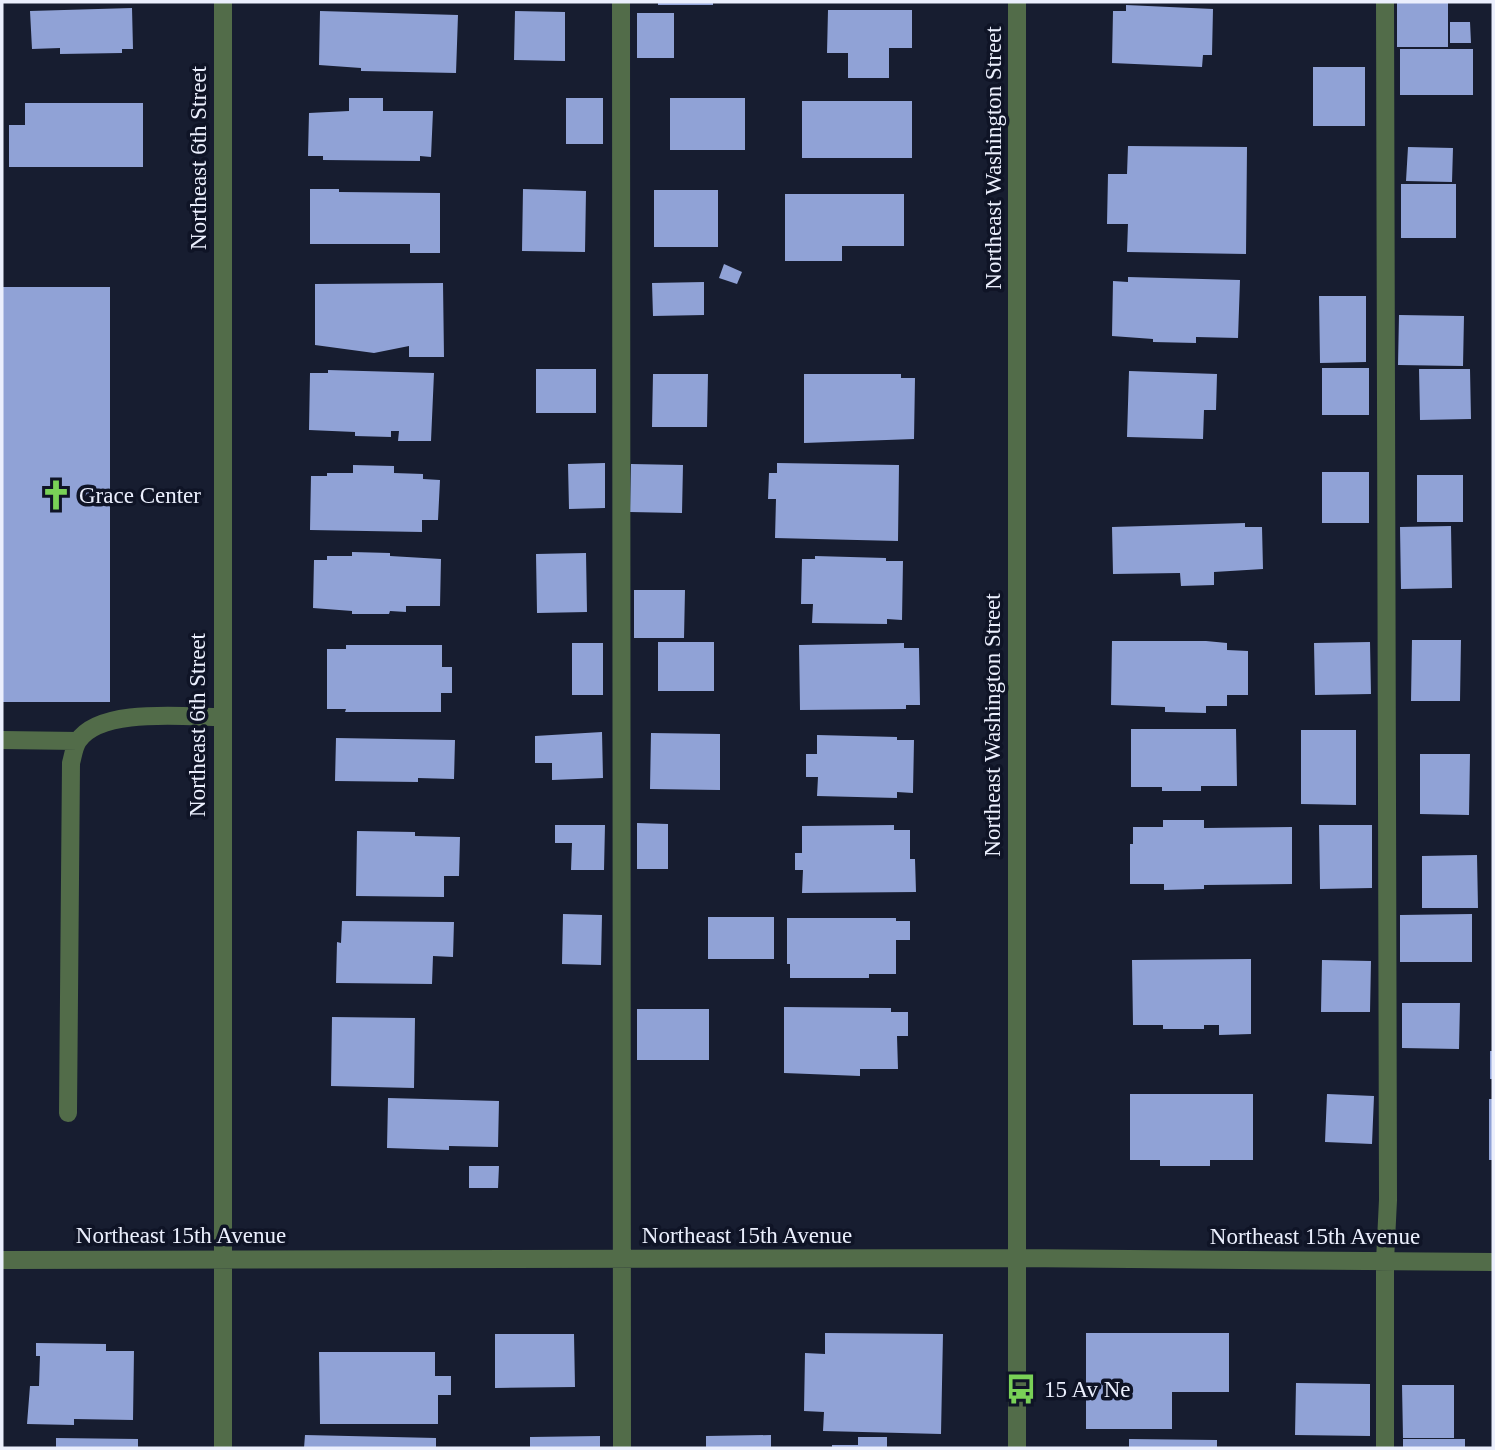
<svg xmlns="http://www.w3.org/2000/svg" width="1495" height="1450" font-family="'Times New Roman',serif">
<rect width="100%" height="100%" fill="#171d30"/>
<path fill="#90a2d6" d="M 658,2 L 713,2 L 713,5 L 658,5 Z
M 1397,2 L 1448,2 L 1448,47 L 1397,47 Z
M 1126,5 L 1213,9 L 1212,55 L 1203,55 L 1202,67 L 1112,63 L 1113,11 L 1126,11 Z
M 132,8 L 133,49 L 122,49 L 122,53 L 60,54 L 60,48 L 32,49 L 30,11 Z
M 828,10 L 912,10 L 912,48 L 889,48 L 889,78 L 848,78 L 848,53 L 827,53 Z
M 320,11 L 458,15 L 456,73 L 361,71 L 361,68 L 319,65 Z
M 515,11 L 565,12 L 565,61 L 514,60 Z
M 637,13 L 674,13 L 674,58 L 637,58 Z
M 1450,22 L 1470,22 L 1471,43 L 1450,43 Z
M 1400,49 L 1473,49 L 1473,95 L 1400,95 Z
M 1313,67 L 1365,67 L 1365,126 L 1313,126 Z
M 349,98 L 383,98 L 383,111 L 433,111 L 431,157 L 420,156 L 420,161 L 323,160 L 323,156 L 308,156 L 309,113 L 349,111 Z
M 566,98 L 603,98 L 603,144 L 566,144 Z
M 670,98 L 745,98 L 745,150 L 670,150 Z
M 802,101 L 912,101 L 912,158 L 802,158 Z
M 25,103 L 143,103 L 143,167 L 9,167 L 9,125 L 25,125 Z
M 1128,146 L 1247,147 L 1246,254 L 1127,252 L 1128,224 L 1107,224 L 1108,174 L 1127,174 Z
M 1408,147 L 1453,148 L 1452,182 L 1406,181 Z
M 1401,184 L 1456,184 L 1456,238 L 1401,238 Z
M 310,189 L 339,189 L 339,192 L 440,193 L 440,253 L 410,253 L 410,244 L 310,244 Z
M 523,189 L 586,191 L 585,252 L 522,251 Z
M 654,190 L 718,190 L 718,247 L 654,247 Z
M 785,194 L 904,194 L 904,246 L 842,246 L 842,261 L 785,261 Z
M 724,264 L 742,272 L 737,284 L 719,278 Z
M 1128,277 L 1240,280 L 1238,338 L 1196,337 L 1196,343 L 1153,342 L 1153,339 L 1112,336 L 1113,281 L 1128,282 Z
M 704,282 L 704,315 L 653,316 L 652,283 Z
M 443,283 L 444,357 L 409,357 L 409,346 L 374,353 L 315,345 L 315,284 Z
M 2,287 L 110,287 L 110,702 L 2,702 Z
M 1319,296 L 1366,296 L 1366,362 L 1320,363 Z
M 1399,315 L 1464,316 L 1463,366 L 1398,365 Z
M 1322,368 L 1369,368 L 1369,415 L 1322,415 Z
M 536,369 L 596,369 L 596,413 L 536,413 Z
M 1419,369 L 1470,369 L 1471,419 L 1420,420 Z
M 328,370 L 434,373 L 431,441 L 398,441 L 399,431 L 391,431 L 391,437 L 355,436 L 355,432 L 309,430 L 310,373 L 328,373 Z
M 1129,371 L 1217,374 L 1216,410 L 1204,410 L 1203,439 L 1127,437 Z
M 653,374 L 708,374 L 707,427 L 652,427 Z
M 804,374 L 901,374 L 901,378 L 915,378 L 914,439 L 804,443 Z
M 605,463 L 605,508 L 569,509 L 568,464 Z
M 777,463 L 899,465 L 898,541 L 775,538 L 776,499 L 768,499 L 769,473 L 777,473 Z
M 631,464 L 683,465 L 682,513 L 630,512 Z
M 353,465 L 394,466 L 394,473 L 423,474 L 423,479 L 440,480 L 438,520 L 422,520 L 422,532 L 310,530 L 311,476 L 327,476 L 327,473 L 353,473 Z
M 1322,472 L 1369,472 L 1369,523 L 1322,523 Z
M 1417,475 L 1463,475 L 1463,522 L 1417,522 Z
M 1245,523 L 1245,527 L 1262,527 L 1263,569 L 1214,572 L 1214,585 L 1181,586 L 1180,573 L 1113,574 L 1112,527 Z
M 1451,526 L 1452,588 L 1401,589 L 1400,527 Z
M 352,552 L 390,553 L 390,556 L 441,559 L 440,606 L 406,606 L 406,612 L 390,611 L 389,614 L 352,614 L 352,611 L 313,608 L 314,560 L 327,560 L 327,556 L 352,556 Z
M 586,553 L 587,612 L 537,613 L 536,554 Z
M 815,556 L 886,558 L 886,561 L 903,561 L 902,620 L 887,619 L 887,624 L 812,623 L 813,604 L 801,604 L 802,559 L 815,559 Z
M 634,590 L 685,590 L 684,638 L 634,638 Z
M 1412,640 L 1461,640 L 1460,701 L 1411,701 Z
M 1112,641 L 1206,641 L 1227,643 L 1227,650 L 1248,651 L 1248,695 L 1227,695 L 1227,706 L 1206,706 L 1206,713 L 1165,712 L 1165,707 L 1111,705 Z
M 658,642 L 714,642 L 714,691 L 658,691 Z
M 1370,642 L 1371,694 L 1315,695 L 1314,643 Z
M 572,643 L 603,643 L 603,695 L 572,695 Z
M 904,643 L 904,648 L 919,648 L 920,705 L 906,705 L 906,709 L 800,710 L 799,645 Z
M 346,645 L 442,645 L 442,667 L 452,667 L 452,693 L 441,693 L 441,712 L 345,712 L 346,709 L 327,709 L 327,649 L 346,649 Z
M 1131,729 L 1236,729 L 1237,786 L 1201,786 L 1201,791 L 1162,791 L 1162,787 L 1131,787 Z
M 1301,730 L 1356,730 L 1356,805 L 1301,804 Z
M 602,732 L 603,778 L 552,780 L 552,763 L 535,763 L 535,736 Z
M 651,733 L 720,734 L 720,790 L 650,789 Z
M 817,735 L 897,737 L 897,740 L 914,740 L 913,793 L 897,792 L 897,798 L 817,796 L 818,777 L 806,777 L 806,754 L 817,754 Z
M 336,738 L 455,740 L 454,779 L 418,778 L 418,782 L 335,781 Z
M 1420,754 L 1470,754 L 1469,815 L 1420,814 Z
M 1163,820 L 1204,820 L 1204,828 L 1292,827 L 1292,884 L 1204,885 L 1204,889 L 1164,890 L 1164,884 L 1130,884 L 1130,844 L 1133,844 L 1133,827 L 1163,827 Z
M 637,823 L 668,824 L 668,869 L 637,869 Z
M 555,825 L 605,825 L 604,870 L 571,870 L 572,843 L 555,843 Z
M 894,825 L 894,830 L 910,830 L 910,859 L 915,859 L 916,892 L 802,893 L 803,870 L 795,870 L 795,853 L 802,853 L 802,826 Z
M 1319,825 L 1372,825 L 1372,888 L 1320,889 Z
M 357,831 L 415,832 L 415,836 L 460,837 L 459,876 L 444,876 L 444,897 L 356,896 Z
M 1477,855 L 1478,908 L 1422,908 L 1422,856 Z
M 563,914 L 602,915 L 601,965 L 562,964 Z
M 1472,914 L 1472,962 L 1400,962 L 1400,915 Z
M 708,917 L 774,917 L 774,959 L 708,959 Z
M 787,918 L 896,918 L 896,921 L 910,921 L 910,940 L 896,940 L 896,974 L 869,974 L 869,978 L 790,978 L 790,964 L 787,964 Z
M 342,921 L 454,922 L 453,957 L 433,956 L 432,984 L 336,983 L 337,942 L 341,943 Z
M 1251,959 L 1251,1034 L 1219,1035 L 1219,1025 L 1204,1025 L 1204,1029 L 1163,1029 L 1163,1025 L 1133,1025 L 1132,960 Z
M 1322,960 L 1371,961 L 1370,1012 L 1321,1012 Z
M 1402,1003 L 1460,1003 L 1459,1049 L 1402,1048 Z
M 784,1007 L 891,1008 L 891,1012 L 908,1012 L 908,1036 L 897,1036 L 898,1069 L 860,1069 L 860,1076 L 784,1073 Z
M 637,1009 L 709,1009 L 709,1060 L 637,1060 Z
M 332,1017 L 415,1018 L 414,1088 L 331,1086 Z
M 1490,1051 L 1493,1051 L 1493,1079 L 1490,1079 Z
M 1130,1094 L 1253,1094 L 1253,1160 L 1210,1160 L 1210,1166 L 1160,1166 L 1160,1160 L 1130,1160 Z
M 1327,1094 L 1374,1096 L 1372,1144 L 1325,1142 Z
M 388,1098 L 499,1101 L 498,1147 L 449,1146 L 449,1150 L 387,1148 Z
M 1489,1099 L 1493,1099 L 1493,1160 L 1489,1160 Z
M 469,1166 L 499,1166 L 498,1188 L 469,1188 Z
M 825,1333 L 943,1334 L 941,1434 L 823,1431 L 824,1412 L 804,1411 L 805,1353 L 825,1354 Z
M 1086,1333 L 1229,1333 L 1229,1392 L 1172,1392 L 1172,1429 L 1086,1429 Z
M 495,1334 L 574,1334 L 575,1387 L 495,1388 Z
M 36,1343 L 106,1344 L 106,1351 L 134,1351 L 133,1420 L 74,1419 L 74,1425 L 27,1424 L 30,1386 L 39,1386 L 40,1356 L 36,1356 Z
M 319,1352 L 435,1352 L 435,1376 L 451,1376 L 451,1395 L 438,1395 L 438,1424 L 320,1424 Z
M 1296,1383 L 1370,1384 L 1370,1436 L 1295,1435 Z
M 1402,1385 L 1454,1385 L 1454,1438 L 1403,1438 Z
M 305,1435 L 436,1438 L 436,1448 L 304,1448 Z
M 771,1435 L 771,1448 L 706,1448 L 706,1436 Z
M 600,1436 L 600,1448 L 530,1448 L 530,1437 Z
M 858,1437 L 887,1437 L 887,1448 L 832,1448 L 832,1445 L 858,1445 Z
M 56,1438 L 138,1439 L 138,1448 L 56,1448 Z
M 1129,1439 L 1217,1440 L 1217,1448 L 1129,1448 Z
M 1403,1439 L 1465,1439 L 1465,1448 L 1403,1448 Z"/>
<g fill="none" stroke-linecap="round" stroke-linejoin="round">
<path stroke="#526c49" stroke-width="18" d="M 621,2 L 622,1448
M 1385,2 L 1388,1200 L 1385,1261 L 1385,1448
M 2,740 L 78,741
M 68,1113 L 71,763 C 73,756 74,747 78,741 C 100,707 185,717 221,717
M 2,1260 L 1017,1258 L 1493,1262
M 223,1448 L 223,2
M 1017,1448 L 1017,2"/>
</g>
<defs>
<g id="church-bare" transform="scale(2.415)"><path d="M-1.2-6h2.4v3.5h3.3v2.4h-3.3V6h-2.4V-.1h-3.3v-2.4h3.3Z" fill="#79d157" stroke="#0f1426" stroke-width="2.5" paint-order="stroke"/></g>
<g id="bus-bare" transform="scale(2.415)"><path d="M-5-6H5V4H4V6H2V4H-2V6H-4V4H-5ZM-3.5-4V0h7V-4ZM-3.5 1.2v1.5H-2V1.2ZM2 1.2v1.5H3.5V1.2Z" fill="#79d157" stroke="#0f1426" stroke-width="2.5" paint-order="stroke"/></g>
</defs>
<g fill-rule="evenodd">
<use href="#church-bare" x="56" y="495"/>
<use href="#bus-bare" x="1021" y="1389"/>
</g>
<g text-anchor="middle" stroke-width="7" stroke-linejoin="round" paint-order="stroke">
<g font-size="23" fill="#ebeffd" stroke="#0f1426">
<text transform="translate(198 158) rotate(-90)" y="8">Northeast 6th Street</text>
<text transform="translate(993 158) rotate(-90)" y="8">Northeast Washington Street</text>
<text transform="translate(197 725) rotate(-90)" y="8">Northeast 6th Street</text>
<text transform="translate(992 725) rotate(-90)" y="8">Northeast Washington Street</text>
<text x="181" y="1243">Northeast 15th Avenue</text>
<text x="747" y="1243">Northeast 15th Avenue</text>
<text x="1315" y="1244">Northeast 15th Avenue</text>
</g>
<g font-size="23" fill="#ebeffd" stroke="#0f1426" text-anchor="start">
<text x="79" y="503">Grace Center</text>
<text x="1044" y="1397">15 Av Ne</text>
</g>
</g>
<rect width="1495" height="1450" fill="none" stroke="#ebeffd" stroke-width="7"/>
</svg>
